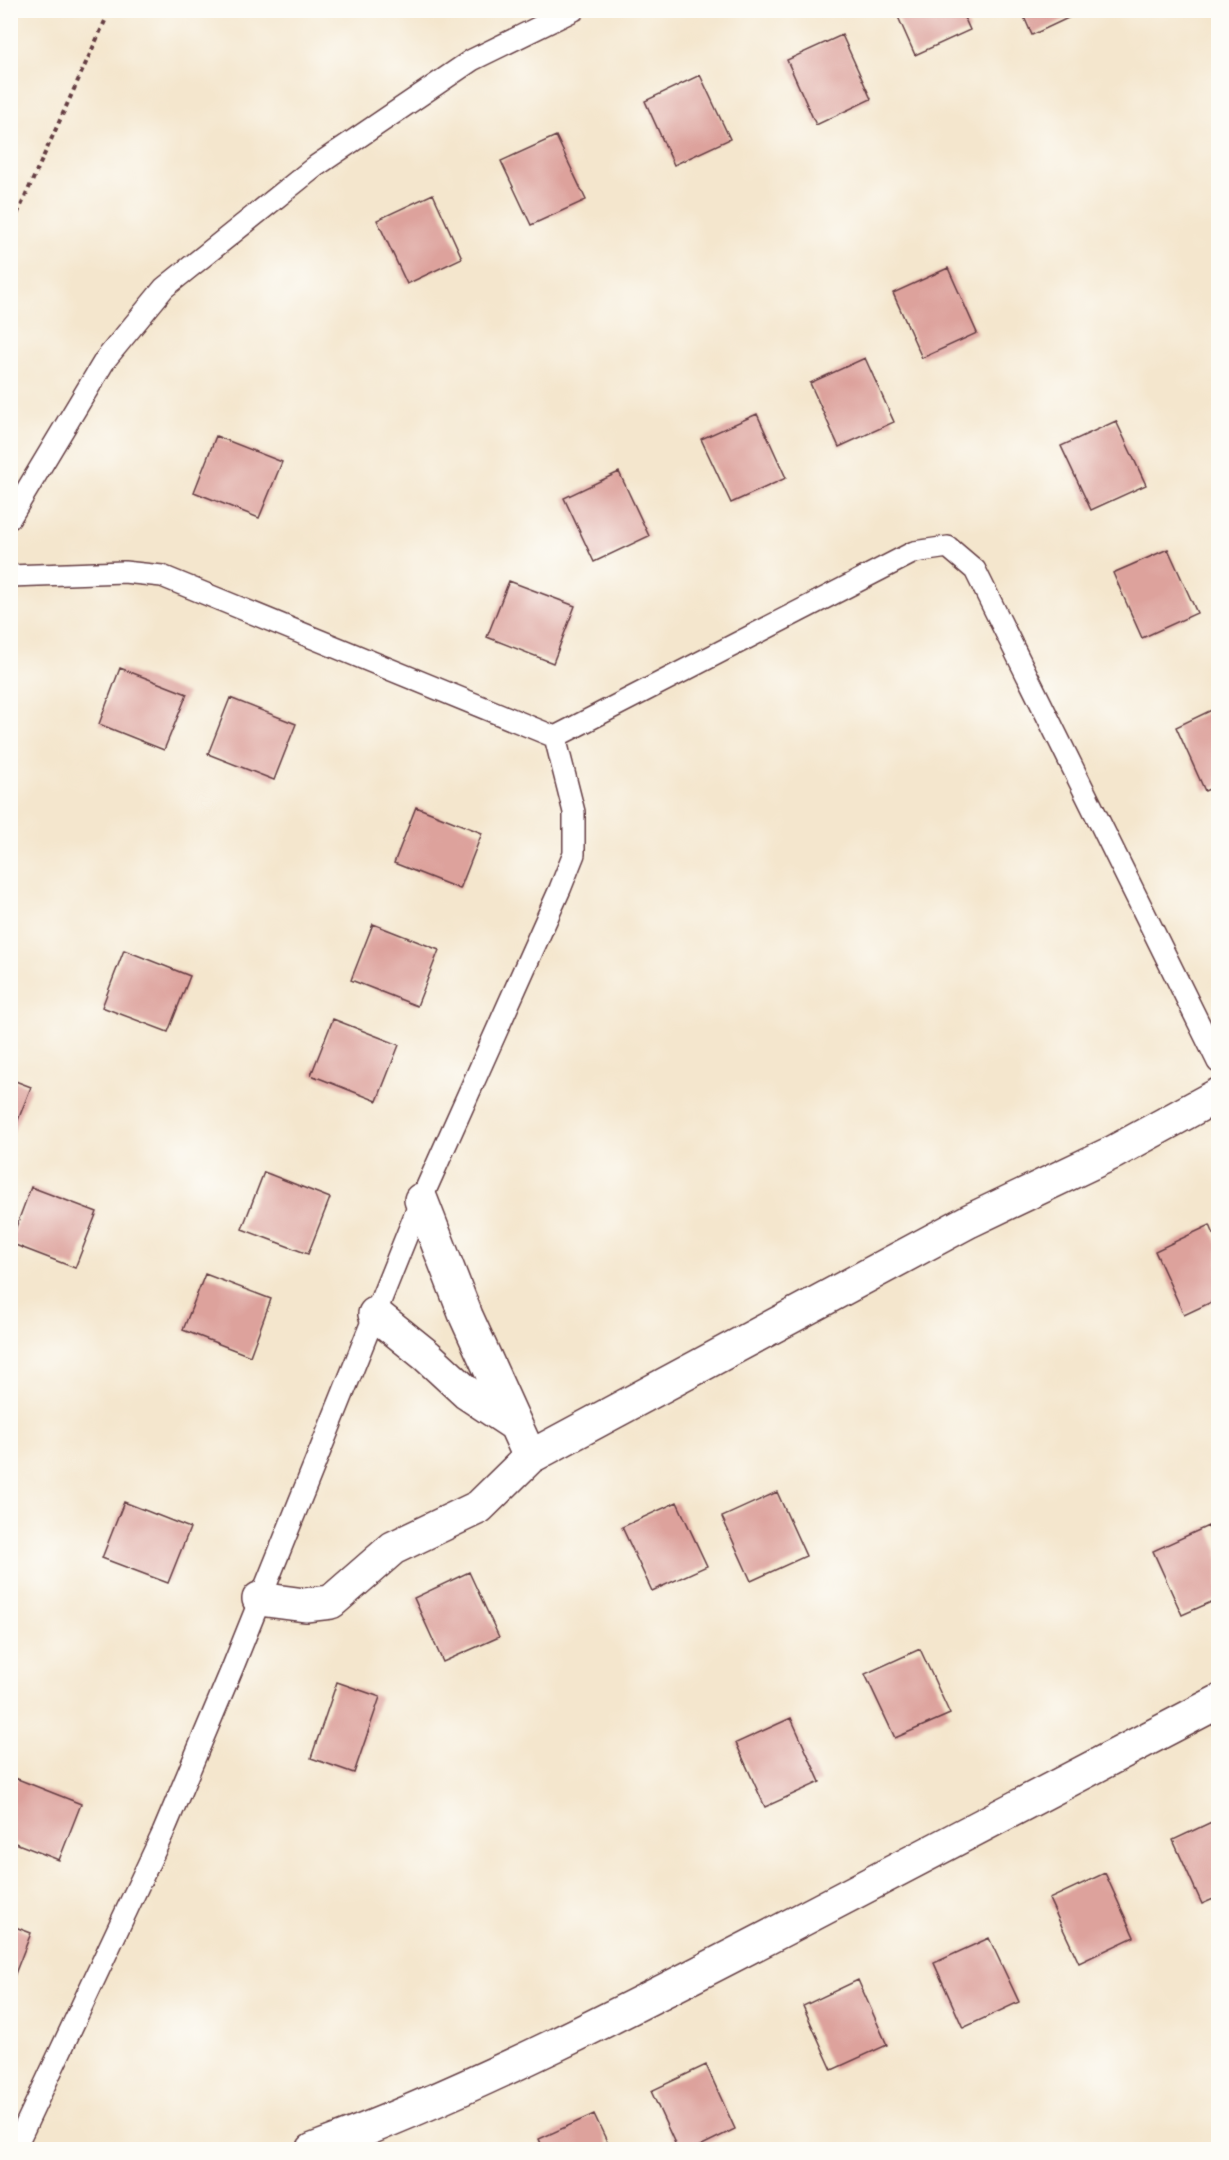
<svg xmlns="http://www.w3.org/2000/svg" width="1229" height="2160" font-family="'Balsamiq Sans',sans-serif">
<rect width="100%" height="100%" fill="#fdfcf7"/>
<filter id="ink" filterUnits="userSpaceOnUse"><feTurbulence type="fractalNoise" baseFrequency=".0167" numOctaves="2"/><feDisplacementMap in="SourceGraphic" scale="12" xChannelSelector="R" yChannelSelector="G"/><feConvolveMatrix kernelMatrix="1 2 1 2 8 2 1 2 1" color-interpolation-filters="sRGB"/></filter>
<filter id="wash" filterUnits="userSpaceOnUse"><feTurbulence type="fractalNoise" baseFrequency=".008" numOctaves="4" result="noise"/><feDisplacementMap in="SourceGraphic" scale="24" xChannelSelector="R" yChannelSelector="G"/><feGaussianBlur stdDeviation="1.35" result="paint"/><feColorMatrix in="noise" values="0 0 0 0 0 0 0 0 0 0 0 0 0 0 0 0 0 1.4 0 .05"/><feComposite in="paint" operator="in"/></filter>
<g filter="url(#wash)">
<rect width="100%" height="100%" fill="#f4e6cd"/>
<g id="blocks">
<path fill="#dda29c" d="M 895,10 L 961,10 L 970,30 L 915,55 Z
M 1021,10 L 1085,10 L 1032,35 Z
M 842,35 L 871,99 L 816,125 L 787,60 Z
M 700,75 L 730,139 L 674,165 L 645,101 Z
M 556,136 L 586,200 L 531,225 L 501,161 Z
M 433,194 L 462,258 L 407,284 L 377,220 Z
M 948,268 L 977,333 L 922,358 L 893,293 Z
M 865,358 L 894,422 L 839,447 L 810,383 Z
M 757,414 L 786,478 L 731,503 L 701,439 Z
M 1116,421 L 1146,485 L 1091,510 L 1061,446 Z
M 216,436 L 282,462 L 259,518 L 194,492 Z
M 619,472 L 649,536 L 594,562 L 564,498 Z
M 1168,549 L 1197,613 L 1142,638 L 1113,573 Z
M 509,581 L 575,606 L 553,663 L 487,637 Z
M 120,668 L 187,694 L 164,750 L 99,724 Z
M 230,698 L 296,724 L 274,780 L 208,754 Z
M 1218,707 L 1218,785 L 1205,791 L 1176,727 Z
M 416,807 L 482,833 L 460,889 L 394,863 Z
M 373,924 L 439,950 L 417,1006 L 351,980 Z
M 124,950 L 190,976 L 168,1032 L 102,1007 Z
M 333,1019 L 399,1045 L 377,1101 L 311,1075 Z
M 10,1079 L 31,1087 L 11,1138 L 10,1138 Z
M 264,1172 L 330,1198 L 308,1254 L 242,1229 Z
M 31,1187 L 97,1212 L 75,1268 L 10,1243 Z
M 1210,1225 L 1218,1244 L 1218,1299 L 1184,1315 L 1155,1251 Z
M 205,1274 L 271,1299 L 250,1356 L 183,1330 Z
M 777,1492 L 806,1556 L 751,1581 L 722,1517 Z
M 124,1502 L 190,1528 L 168,1583 L 102,1558 Z
M 677,1502 L 707,1566 L 652,1591 L 622,1527 Z
M 1208,1526 L 1218,1549 L 1218,1599 L 1182,1615 L 1153,1551 Z
M 469,1572 L 499,1637 L 443,1662 L 414,1598 Z
M 920,1649 L 950,1714 L 895,1738 L 865,1674 Z
M 337,1682 L 380,1697 L 354,1773 L 311,1758 Z
M 791,1718 L 820,1782 L 765,1807 L 736,1743 Z
M 15,1778 L 81,1804 L 59,1860 L 10,1841 L 10,1790 Z
M 1218,1819 L 1218,1897 L 1202,1904 L 1173,1840 Z
M 1105,1873 L 1134,1937 L 1079,1963 L 1049,1899 Z
M 10,1925 L 31,1933 L 11,1984 L 10,1984 Z
M 989,1938 L 1019,2002 L 963,2028 L 934,1963 Z
M 858,1980 L 887,2045 L 832,2070 L 803,2006 Z
M 706,2065 L 735,2129 L 692,2150 L 678,2150 L 651,2091 Z
M 594,2114 L 611,2150 L 544,2150 L 539,2139 Z"/>
</g>
</g>
<g filter="url(#ink)">
<use href="#blocks" fill-opacity="0" stroke="#643d43" stroke-width="1.5"/>
<g fill="none" stroke-linecap="round" stroke-linejoin="round">
<g stroke="#643d43" stroke-width="24">
<path id="lane" d="M 10,518 L 105,360 L 164,288 L 316,166 L 472,60 L 574,10
M 10,576 L 124,572 L 162,576 L 555,737 L 914,552 L 948,547 L 975,570 L 1218,1062
M 14,2150 L 163,1833 L 232,1669 L 421,1200 L 560,889 L 574,854 L 574,812 L 555,737"/>
</g>
<g stroke="#643d43" stroke-width="36">
<path id="street" d="M 421,1200 L 466,1316 L 530,1457
M 375,1314 L 427,1356 L 467,1393 L 514,1424
M 259,1599 L 305,1605 L 331,1602 L 393,1548 L 479,1507 L 530,1457 L 969,1221 L 1114,1152 L 1218,1095
M 313,2150 C 476,2089 632,2008 786,1928 C 930,1852 1074,1777 1218,1702"/>
</g>
<path stroke="#643d43" stroke-width="4" stroke-dasharray="4.5 4.5" stroke-linecap="butt" d="M 10,230 L 110,10"/>
<use href="#lane" stroke="#fff" stroke-width="21"/>
<use href="#street" stroke="#fff" stroke-width="33"/>
</g>
</g>
<rect width="1229" height="2160" fill="none" stroke="#fdfcf7" stroke-width="36"/>
</svg>
